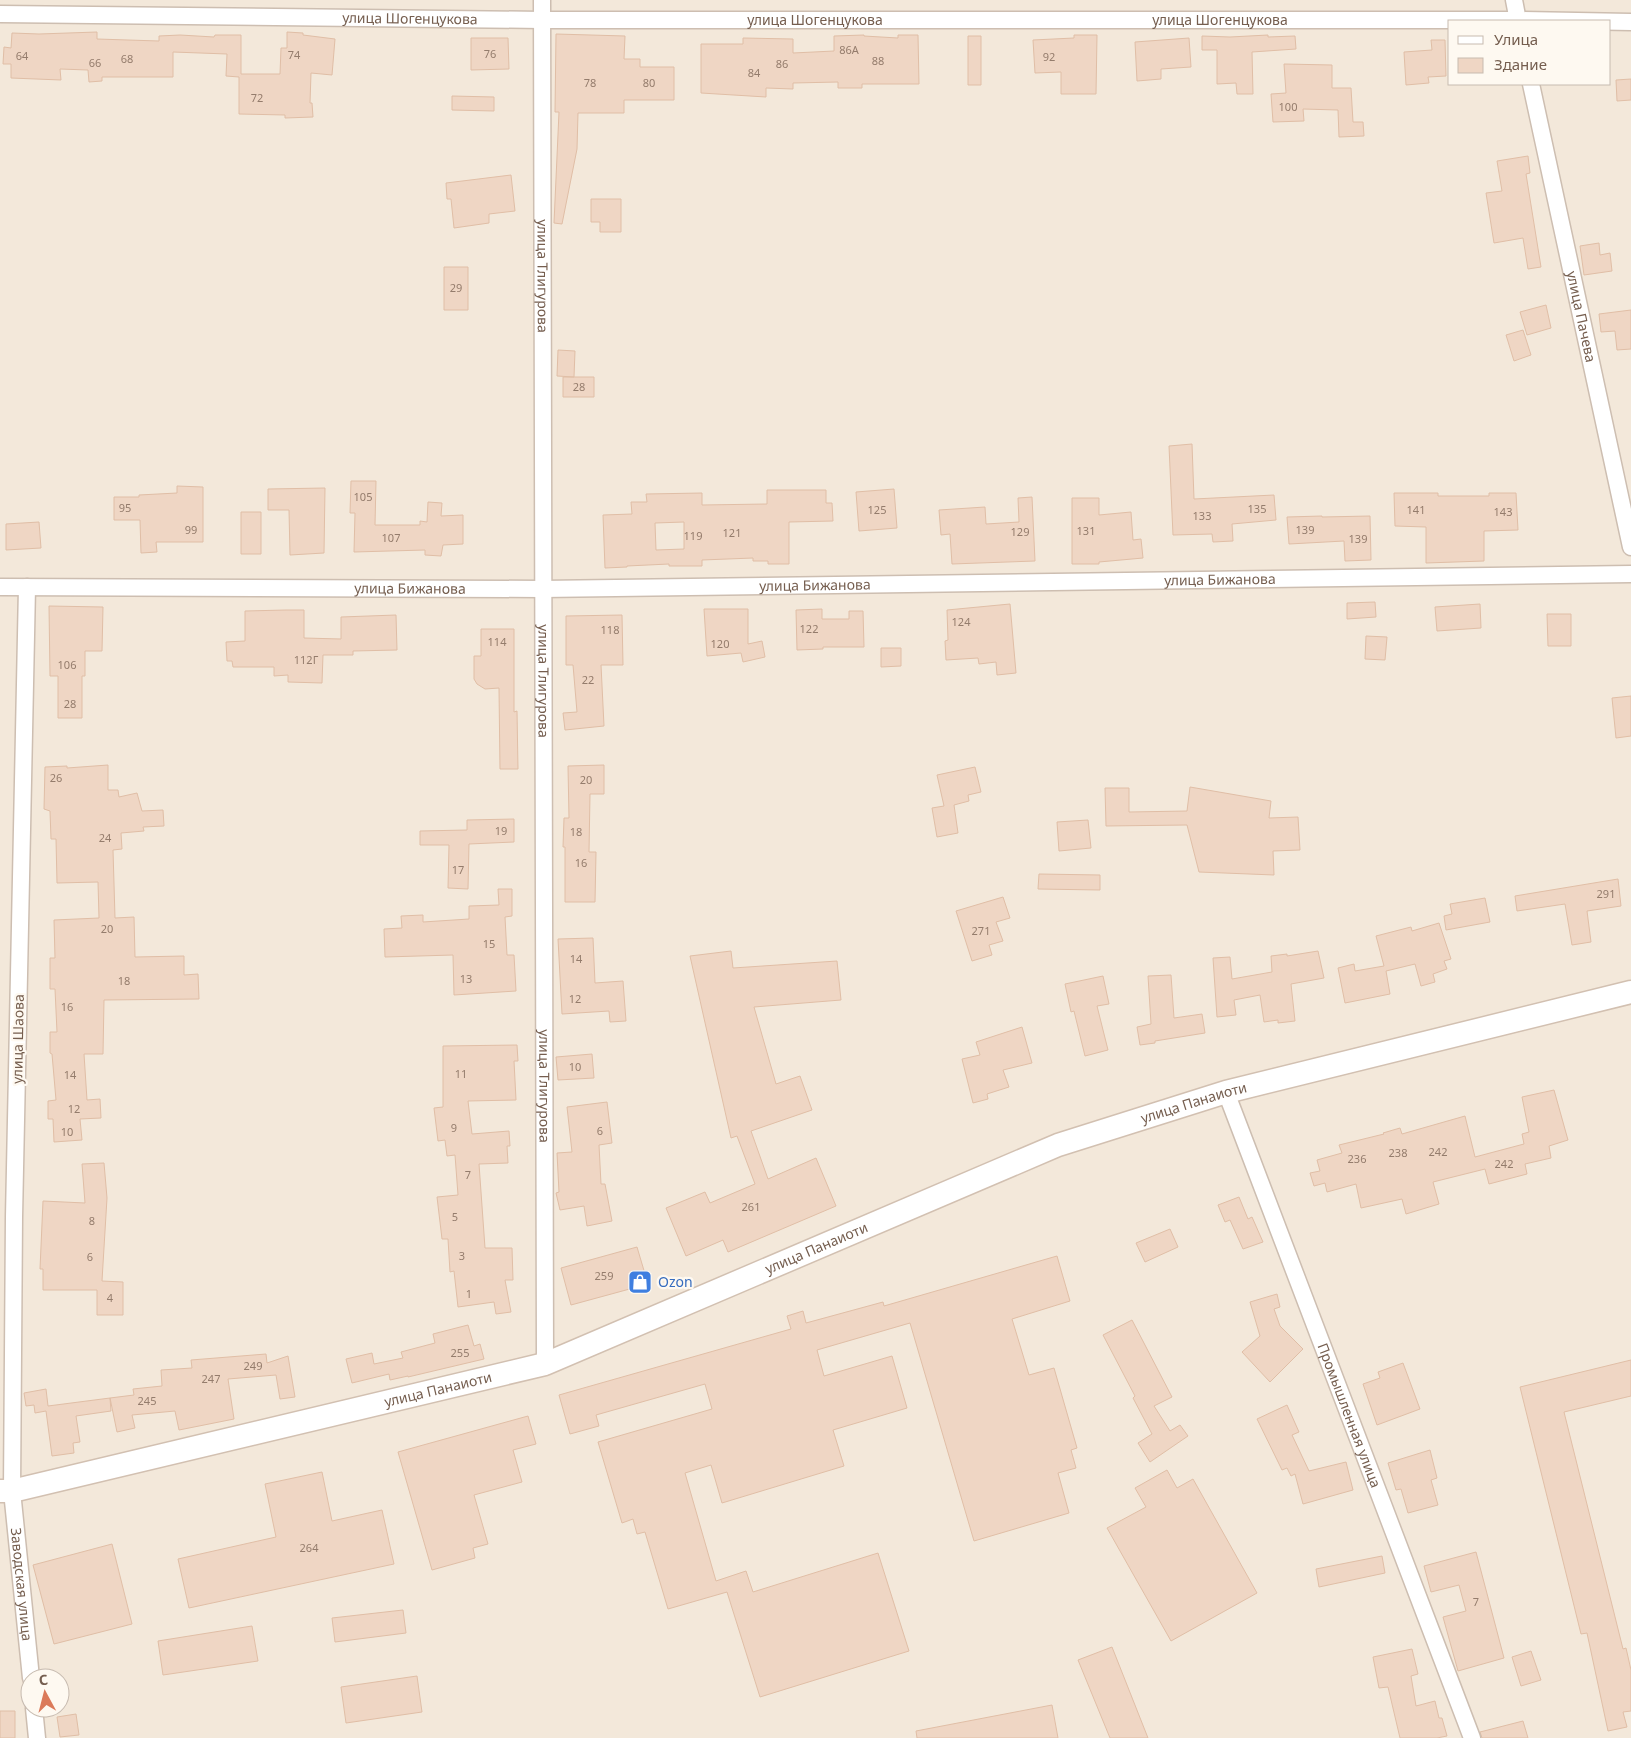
<svg xmlns="http://www.w3.org/2000/svg" width="1631" height="1738" font-family="'Noto Sans',sans-serif">
<rect width="100%" height="100%" fill="#fbf5eb"/>
<path fill="#f3e8da" fill-rule="evenodd" d="M 0,0 L 1631,0 L 1631,1738 L 0,1738 ZM 1450,21 L 1610,21 L 1610,84 L 1450,84 ZM 30,1678 L 60,1678 L 60,1708 L 30,1708 Z"/>
<path fill="#efd6c4" stroke="#e0bea6" fill-rule="evenodd" d="M 97,32 L 97,39 L 159,41 L 159,36 L 180,35 L 214,37 L 215,35 L 241,35 L 241,74 L 280,74 L 281,48 L 287,48 L 287,32 L 303,33 L 303,35 L 335,39 L 332,75 L 311,73 L 310,103 L 312,103 L 313,117 L 285,118 L 285,115 L 239,114 L 239,77 L 226,76 L 227,54 L 173,52 L 173,77 L 102,77 L 102,81 L 89,82 L 88,70 L 60,69 L 61,80 L 11,78 L 11,64 L 3,64 L 4,47 L 11,48 L 12,33 L 39,34 Z
M 556,34 L 625,36 L 624,59 L 640,59 L 640,67 L 674,67 L 674,100 L 624,100 L 624,113 L 578,113 L 577,149 L 562,224 L 554,223 L 559,112 L 555,112 Z
M 864,35 L 864,36 L 898,38 L 898,35 L 918,35 L 919,84 L 862,84 L 862,88 L 838,88 L 838,82 L 793,83 L 793,89 L 766,88 L 766,97 L 701,93 L 701,44 L 743,44 L 743,38 L 793,39 L 793,53 L 834,51 L 834,36 Z
M 1074,35 L 1097,35 L 1096,94 L 1061,94 L 1061,72 L 1035,73 L 1033,40 L 1074,38 Z
M 1268,35 L 1268,37 L 1295,36 L 1296,49 L 1252,52 L 1253,94 L 1237,94 L 1236,83 L 1217,84 L 1217,50 L 1202,50 L 1202,36 L 1230,37 Z
M 968,36 L 981,36 L 981,85 L 968,85 Z
M 471,38 L 508,38 L 509,69 L 471,70 Z
M 1189,38 L 1191,67 L 1161,69 L 1161,79 L 1137,81 L 1135,42 Z
M 1431,40 L 1445,40 L 1446,76 L 1428,77 L 1429,83 L 1406,85 L 1404,52 L 1432,50 Z
M 1284,64 L 1332,65 L 1332,88 L 1351,88 L 1353,122 L 1363,122 L 1364,136 L 1339,137 L 1338,110 L 1303,109 L 1304,121 L 1273,122 L 1271,94 L 1286,93 Z
M 1631,79 L 1631,100 L 1617,101 L 1616,80 Z
M 452,96 L 494,97 L 494,111 L 452,110 Z
M 1528,156 L 1530,173 L 1526,174 L 1541,267 L 1528,269 L 1523,238 L 1494,243 L 1486,193 L 1502,191 L 1497,161 Z
M 511,175 L 515,211 L 489,214 L 489,223 L 454,228 L 451,199 L 447,199 L 446,183 Z
M 591,199 L 621,199 L 621,232 L 600,232 L 600,222 L 591,222 Z
M 1599,243 L 1600,255 L 1610,253 L 1612,271 L 1584,275 L 1580,246 Z
M 444,267 L 468,267 L 468,310 L 444,310 Z
M 1546,305 L 1551,328 L 1527,335 L 1520,312 Z
M 1631,310 L 1631,349 L 1617,350 L 1615,331 L 1601,332 L 1599,314 Z
M 1523,330 L 1531,355 L 1514,361 L 1506,335 Z
M 558,350 L 575,351 L 574,377 L 557,376 Z
M 563,377 L 594,377 L 594,397 L 563,397 Z
M 1192,444 L 1194,499 L 1274,495 L 1276,520 L 1232,524 L 1233,541 L 1213,542 L 1212,534 L 1173,535 L 1169,446 Z
M 351,481 L 376,481 L 375,525 L 420,525 L 420,521 L 427,522 L 428,502 L 442,503 L 441,516 L 463,515 L 463,544 L 443,545 L 441,556 L 425,555 L 425,550 L 354,552 L 355,513 L 350,513 Z
M 177,486 L 203,487 L 203,542 L 156,542 L 157,552 L 141,553 L 140,520 L 114,520 L 114,497 L 139,497 L 139,495 L 177,493 Z
M 325,488 L 324,553 L 290,555 L 289,510 L 268,510 L 268,489 Z
M 894,489 L 897,528 L 859,531 L 856,492 Z
M 767,490 L 826,490 L 826,503 L 832,503 L 833,521 L 789,522 L 789,564 L 768,564 L 768,561 L 753,561 L 753,558 L 702,560 L 702,566 L 669,566 L 669,564 L 627,566 L 627,567 L 605,568 L 603,515 L 632,514 L 631,502 L 647,502 L 646,494 L 702,493 L 702,505 L 767,504 ZM 684,522 L 684,549 L 656,550 L 655,523 Z
M 1394,493 L 1438,493 L 1438,496 L 1489,496 L 1489,493 L 1516,493 L 1518,530 L 1484,531 L 1484,561 L 1426,563 L 1426,527 L 1395,526 Z
M 1032,497 L 1035,561 L 952,564 L 950,534 L 941,535 L 939,510 L 985,507 L 986,524 L 1019,522 L 1018,498 Z
M 1072,498 L 1099,498 L 1099,515 L 1131,512 L 1133,540 L 1141,539 L 1143,558 L 1099,562 L 1099,564 L 1072,564 Z
M 241,512 L 261,512 L 261,554 L 241,554 Z
M 1322,516 L 1322,517 L 1370,516 L 1371,560 L 1345,561 L 1344,541 L 1289,544 L 1287,517 Z
M 39,522 L 41,548 L 6,550 L 6,524 Z
M 1375,602 L 1376,617 L 1347,619 L 1347,603 Z
M 1010,604 L 1016,673 L 997,675 L 996,662 L 979,664 L 978,658 L 946,660 L 945,641 L 948,640 L 947,610 Z
M 1480,604 L 1481,628 L 1437,631 L 1435,607 Z
M 49,606 L 103,607 L 102,651 L 85,651 L 85,676 L 82,676 L 82,718 L 58,718 L 58,676 L 50,676 Z
M 704,609 L 748,609 L 748,644 L 762,641 L 765,657 L 743,662 L 741,653 L 707,656 Z
M 822,609 L 822,619 L 849,619 L 849,611 L 863,611 L 864,647 L 823,647 L 823,649 L 797,650 L 796,610 Z
M 286,610 L 304,610 L 304,638 L 341,639 L 341,617 L 396,615 L 397,650 L 353,651 L 353,655 L 323,655 L 322,683 L 288,682 L 288,675 L 274,676 L 274,667 L 233,667 L 232,661 L 227,661 L 226,642 L 245,641 L 245,611 Z
M 1547,614 L 1571,614 L 1571,646 L 1548,646 Z
M 622,615 L 623,665 L 601,665 L 604,726 L 565,730 L 563,713 L 577,712 L 573,665 L 566,665 L 566,616 Z
M 481,629 L 514,629 L 514,712 L 517,711 L 518,769 L 500,769 L 499,688 L 485,689 L 477,684 L 474,679 L 474,656 L 481,656 Z
M 1366,636 L 1387,637 L 1385,660 L 1365,659 Z
M 881,648 L 901,648 L 901,666 L 881,667 Z
M 1631,696 L 1631,736 L 1616,738 L 1612,698 Z
M 108,765 L 108,790 L 118,790 L 119,797 L 137,793 L 142,811 L 163,810 L 164,826 L 143,827 L 144,831 L 121,833 L 122,849 L 113,850 L 115,918 L 134,917 L 135,957 L 184,956 L 184,975 L 198,974 L 199,999 L 104,1000 L 103,1054 L 84,1054 L 87,1100 L 100,1099 L 101,1118 L 80,1119 L 82,1140 L 54,1142 L 53,1119 L 48,1119 L 48,1101 L 56,1100 L 52,1054 L 50,1053 L 50,1032 L 57,1032 L 55,989 L 50,989 L 50,958 L 55,958 L 54,920 L 99,918 L 98,882 L 57,883 L 56,839 L 51,839 L 50,811 L 44,809 L 45,767 L 67,766 L 67,768 Z
M 604,765 L 604,794 L 590,794 L 589,852 L 596,852 L 595,902 L 565,902 L 565,847 L 563,847 L 564,818 L 569,818 L 568,766 Z
M 975,767 L 981,792 L 968,795 L 969,801 L 954,805 L 958,833 L 937,837 L 932,808 L 944,806 L 937,775 Z
M 1190,787 L 1271,801 L 1269,818 L 1298,817 L 1300,850 L 1273,851 L 1274,875 L 1199,872 L 1187,825 L 1106,826 L 1105,788 L 1129,788 L 1129,812 L 1187,811 Z
M 514,819 L 514,842 L 469,844 L 468,889 L 448,888 L 449,845 L 420,845 L 420,831 L 467,830 L 467,820 Z
M 1088,820 L 1091,848 L 1059,851 L 1057,822 Z
M 1039,874 L 1100,875 L 1100,890 L 1038,889 Z
M 1618,879 L 1621,906 L 1587,911 L 1591,942 L 1572,945 L 1565,904 L 1517,911 L 1515,896 Z
M 498,889 L 512,889 L 512,916 L 505,917 L 507,955 L 514,955 L 516,991 L 454,995 L 453,955 L 385,957 L 384,929 L 402,928 L 401,916 L 423,915 L 423,922 L 469,919 L 469,906 L 499,905 Z
M 1003,897 L 1010,918 L 996,922 L 1003,941 L 989,945 L 992,955 L 972,961 L 956,911 Z
M 1485,898 L 1490,922 L 1446,930 L 1444,916 L 1452,914 L 1450,904 Z
M 1439,923 L 1451,959 L 1444,961 L 1447,969 L 1433,974 L 1435,982 L 1421,986 L 1415,964 L 1386,971 L 1390,994 L 1345,1003 L 1338,968 L 1354,964 L 1355,971 L 1384,966 L 1376,936 L 1411,927 L 1412,931 Z
M 593,938 L 595,983 L 623,981 L 626,1021 L 610,1022 L 609,1011 L 562,1014 L 558,939 Z
M 731,951 L 733,968 L 837,961 L 841,1000 L 754,1007 L 776,1084 L 800,1076 L 812,1110 L 751,1131 L 768,1179 L 816,1158 L 836,1206 L 728,1252 L 723,1240 L 686,1256 L 666,1208 L 705,1192 L 710,1203 L 755,1184 L 737,1136 L 731,1138 L 690,956 Z
M 1318,951 L 1324,978 L 1291,984 L 1295,1021 L 1278,1023 L 1278,1020 L 1264,1022 L 1260,995 L 1234,1000 L 1236,1015 L 1217,1017 L 1213,958 L 1230,957 L 1232,979 L 1272,972 L 1271,956 L 1287,954 L 1287,956 Z
M 1171,975 L 1174,1018 L 1202,1014 L 1205,1033 L 1155,1041 L 1155,1043 L 1140,1045 L 1137,1027 L 1151,1024 L 1148,976 Z
M 1103,976 L 1109,1004 L 1097,1006 L 1108,1050 L 1085,1056 L 1074,1011 L 1071,1012 L 1065,984 Z
M 1022,1027 L 1032,1063 L 1003,1070 L 1009,1087 L 987,1094 L 988,1099 L 973,1103 L 962,1059 L 980,1055 L 976,1042 Z
M 517,1045 L 518,1061 L 514,1061 L 516,1100 L 468,1101 L 472,1134 L 509,1131 L 510,1146 L 507,1146 L 508,1163 L 479,1164 L 485,1248 L 512,1248 L 513,1280 L 505,1280 L 511,1312 L 496,1314 L 494,1302 L 458,1307 L 454,1271 L 450,1272 L 448,1239 L 442,1239 L 437,1197 L 458,1195 L 455,1155 L 447,1156 L 445,1140 L 438,1141 L 434,1108 L 443,1107 L 443,1046 Z
M 592,1054 L 594,1078 L 558,1080 L 556,1057 Z
M 1554,1090 L 1568,1140 L 1549,1146 L 1551,1158 L 1525,1164 L 1527,1174 L 1489,1184 L 1485,1169 L 1433,1182 L 1439,1204 L 1406,1214 L 1402,1199 L 1361,1208 L 1356,1184 L 1327,1192 L 1325,1183 L 1314,1186 L 1310,1173 L 1320,1171 L 1317,1160 L 1342,1153 L 1339,1145 L 1384,1134 L 1383,1133 L 1400,1128 L 1402,1134 L 1465,1116 L 1475,1157 L 1524,1144 L 1522,1134 L 1529,1132 L 1522,1097 Z
M 607,1102 L 612,1143 L 599,1145 L 601,1184 L 605,1184 L 612,1221 L 587,1226 L 584,1206 L 560,1210 L 556,1193 L 559,1192 L 557,1153 L 572,1152 L 567,1107 Z
M 104,1163 L 107,1198 L 102,1281 L 123,1282 L 123,1315 L 97,1315 L 97,1290 L 43,1290 L 43,1269 L 40,1269 L 43,1201 L 85,1203 L 82,1164 Z
M 1239,1197 L 1248,1219 L 1252,1217 L 1263,1242 L 1243,1249 L 1230,1220 L 1225,1222 L 1218,1205 Z
M 1170,1229 L 1178,1247 L 1145,1262 L 1136,1243 Z
M 637,1247 L 648,1284 L 571,1305 L 561,1268 Z
M 1057,1256 L 1070,1301 L 1012,1319 L 1029,1375 L 1054,1368 L 1077,1448 L 1071,1450 L 1076,1468 L 1058,1473 L 1069,1513 L 974,1541 L 910,1323 L 817,1350 L 824,1376 L 892,1356 L 907,1408 L 833,1430 L 844,1466 L 722,1503 L 711,1465 L 685,1473 L 716,1581 L 746,1571 L 753,1592 L 878,1553 L 909,1651 L 760,1697 L 727,1592 L 668,1609 L 645,1532 L 637,1534 L 633,1519 L 622,1523 L 598,1442 L 712,1409 L 705,1384 L 596,1415 L 599,1426 L 570,1434 L 559,1395 L 791,1329 L 787,1316 L 803,1311 L 806,1323 L 883,1302 L 884,1306 Z
M 1277,1294 L 1280,1307 L 1274,1309 L 1280,1326 L 1303,1349 L 1270,1382 L 1242,1352 L 1260,1336 L 1250,1302 Z
M 1132,1320 L 1172,1397 L 1154,1406 L 1170,1431 L 1180,1425 L 1188,1436 L 1150,1462 L 1138,1443 L 1152,1434 L 1133,1398 L 1135,1396 L 1103,1335 Z
M 468,1325 L 474,1346 L 480,1344 L 484,1359 L 408,1377 L 408,1376 L 390,1380 L 389,1374 L 352,1383 L 346,1359 L 372,1353 L 374,1364 L 403,1358 L 401,1352 L 435,1343 L 433,1334 Z
M 266,1354 L 267,1363 L 288,1356 L 295,1397 L 280,1399 L 276,1375 L 228,1379 L 234,1419 L 179,1430 L 175,1411 L 132,1415 L 135,1428 L 117,1432 L 110,1398 L 134,1395 L 133,1389 L 162,1386 L 161,1370 L 192,1368 L 191,1360 Z
M 1631,1360 L 1631,1396 L 1564,1412 L 1623,1649 L 1626,1648 L 1631,1670 L 1631,1711 L 1623,1712 L 1627,1727 L 1608,1731 L 1587,1633 L 1581,1634 L 1520,1387 Z
M 1403,1363 L 1420,1409 L 1377,1425 L 1363,1384 L 1380,1378 L 1378,1372 Z
M 46,1389 L 48,1406 L 110,1398 L 111,1411 L 76,1416 L 80,1442 L 73,1443 L 74,1453 L 52,1456 L 46,1411 L 35,1413 L 34,1405 L 26,1406 L 24,1393 Z
M 1287,1405 L 1299,1432 L 1292,1435 L 1309,1471 L 1346,1462 L 1353,1490 L 1303,1504 L 1295,1474 L 1291,1476 L 1287,1468 L 1282,1470 L 1257,1419 Z
M 528,1416 L 536,1444 L 513,1450 L 522,1482 L 474,1495 L 488,1544 L 473,1548 L 475,1558 L 432,1570 L 398,1452 Z
M 1430,1450 L 1437,1478 L 1431,1480 L 1438,1505 L 1408,1513 L 1401,1489 L 1396,1490 L 1388,1463 Z
M 1167,1470 L 1177,1488 L 1193,1479 L 1257,1593 L 1171,1641 L 1107,1528 L 1146,1507 L 1135,1488 Z
M 322,1472 L 332,1521 L 382,1510 L 394,1564 L 189,1608 L 178,1559 L 276,1537 L 265,1484 Z
M 112,1544 L 132,1624 L 54,1644 L 33,1565 Z
M 1476,1552 L 1504,1658 L 1458,1671 L 1443,1617 L 1466,1611 L 1459,1585 L 1431,1592 L 1424,1566 Z
M 1382,1556 L 1385,1573 L 1319,1587 L 1316,1569 Z
M 403,1610 L 406,1633 L 335,1642 L 332,1618 Z
M 252,1626 L 258,1661 L 163,1675 L 158,1641 Z
M 1112,1647 L 1148,1738 L 1110,1738 L 1078,1660 Z
M 1412,1649 L 1418,1674 L 1411,1676 L 1416,1706 L 1435,1701 L 1439,1718 L 1442,1718 L 1447,1736 L 1437,1738 L 1400,1738 L 1388,1687 L 1379,1688 L 1373,1657 Z
M 1531,1651 L 1541,1680 L 1521,1686 L 1512,1657 Z
M 417,1676 L 422,1712 L 346,1723 L 341,1687 Z
M 1052,1705 L 1058,1738 L 917,1738 L 916,1731 Z
M 0,1711 L 15,1711 L 15,1738 L 0,1738 Z
M 76,1714 L 79,1735 L 60,1737 L 57,1717 Z
M 1523,1721 L 1528,1738 L 1482,1738 L 1480,1732 Z"/>
<g fill="none" stroke-linecap="round" stroke-linejoin="round">
<g stroke="#cdbeb1" stroke-width="19">
<g id="street">
<path id="s1" d="M 542,0 L 545,1364"/>
<path d="M 1514,0 L 1518,21"/>
<path id="s2" d="M 0,14 L 542,20 L 1517,20 L 1631,22"/>
<path id="s3" d="M 1531,84 L 1631,547"/>
<path id="s4" d="M 0,587 L 542,589 L 1631,574"/>
<path id="s5" d="M 27,587 L 14,1217 L 12,1491 L 31,1678"/>
<path id="s6" d="M 1226,1092 L 1472,1738"/>
<path d="M 34,1708 L 37,1738"/>
</g>
</g>
<g stroke="#d2c0b1" stroke-width="25">
<g id="secondary">
<path id="s7" d="M 0,1491 L 12,1491 L 545,1364 L 1058,1145 L 1226,1092 L 1631,992"/>
</g>
</g>
<use href="#street" stroke="#fff" stroke-width="16"/>
<use href="#secondary" stroke="#fff" stroke-width="22"/>
</g>
<defs>
<g id="shop-square" transform="scale(1.25)"><rect x="-9" y="-9" width="18" height="18" rx="4" fill="#3f7fe0" stroke="#fef9f1"/><path d="M-5-2.5h2.3a2.7 3.5 0 0 1 5.4 0H5L5.5 6h-11ZM-1.5-2.5h3a1.5 2.3 0 0 0-3 0Z" fill="#fff"/></g>
</defs>
<g fill-rule="evenodd">
<use href="#shop-square" x="640" y="1282"/>
</g>
<g text-anchor="middle" stroke-width="4.5" stroke-linejoin="round" paint-order="stroke">
<g font-size="11" fill="#947c6c">
<text x="849" y="54">86А</text>
<text x="490" y="58">76</text>
<text x="294" y="59">74</text>
<text x="22" y="60">64</text>
<text x="1049" y="61">92</text>
<text x="127" y="63">68</text>
<text x="878" y="65">88</text>
<text x="95" y="67">66</text>
<text x="782" y="68">86</text>
<text x="754" y="77">84</text>
<text x="590" y="87">78</text>
<text x="649" y="87">80</text>
<text x="257" y="102">72</text>
<text x="1288" y="111">100</text>
<text x="456" y="292">29</text>
<text x="579" y="391">28</text>
<text x="363" y="501">105</text>
<text x="125" y="512">95</text>
<text x="1257" y="513">135</text>
<text x="877" y="514">125</text>
<text x="1416" y="514">141</text>
<text x="1503" y="516">143</text>
<text x="1202" y="520">133</text>
<text x="191" y="534">99</text>
<text x="1305" y="534">139</text>
<text x="1086" y="535">131</text>
<text x="1020" y="536">129</text>
<text x="732" y="537">121</text>
<text x="693" y="540">119</text>
<text x="391" y="542">107</text>
<text x="1358" y="543">139</text>
<text x="961" y="626">124</text>
<text x="809" y="633">122</text>
<text x="610" y="634">118</text>
<text x="497" y="646">114</text>
<text x="720" y="648">120</text>
<text x="306" y="664">112Г</text>
<text x="67" y="669">106</text>
<text x="588" y="684">22</text>
<text x="70" y="708">28</text>
<text x="56" y="782">26</text>
<text x="586" y="784">20</text>
<text x="501" y="835">19</text>
<text x="576" y="836">18</text>
<text x="105" y="842">24</text>
<text x="581" y="867">16</text>
<text x="458" y="874">17</text>
<text x="1606" y="898">291</text>
<text x="107" y="933">20</text>
<text x="981" y="935">271</text>
<text x="489" y="948">15</text>
<text x="576" y="963">14</text>
<text x="466" y="983">13</text>
<text x="124" y="985">18</text>
<text x="575" y="1003">12</text>
<text x="67" y="1011">16</text>
<text x="575" y="1071">10</text>
<text x="461" y="1078">11</text>
<text x="70" y="1079">14</text>
<text x="74" y="1113">12</text>
<text x="454" y="1132">9</text>
<text x="600" y="1135">6</text>
<text x="67" y="1136">10</text>
<text x="1438" y="1156">242</text>
<text x="1398" y="1157">238</text>
<text x="1357" y="1163">236</text>
<text x="1504" y="1168">242</text>
<text x="468" y="1179">7</text>
<text x="751" y="1211">261</text>
<text x="455" y="1221">5</text>
<text x="92" y="1225">8</text>
<text x="462" y="1260">3</text>
<text x="90" y="1261">6</text>
<text x="604" y="1280">259</text>
<text x="469" y="1298">1</text>
<text x="110" y="1302">4</text>
<text x="460" y="1357">255</text>
<text x="253" y="1370">249</text>
<text x="211" y="1383">247</text>
<text x="147" y="1405">245</text>
<text x="309" y="1552">264</text>
<text x="1476" y="1606">7</text>
</g>
<g font-size="14" fill="#755e4f" stroke="#fef9f1">
<text dy="5" stroke="none"><textPath href="#s2" startOffset="410">улица Шогенцукова</textPath></text>
<text dy="5" stroke="none"><textPath href="#s2" startOffset="815">улица Шогенцукова</textPath></text>
<text dy="5" stroke="none"><textPath href="#s2" startOffset="1220">улица Шогенцукова</textPath></text>
<text dy="5" stroke="none"><textPath href="#s1" startOffset="276">улица Тлигурова</textPath></text>
<text dy="5" stroke="none"><textPath href="#s3" startOffset="238">улица Пачева</textPath></text>
<text dy="5" stroke="none"><textPath href="#s4" startOffset="1220">улица Бижанова</textPath></text>
<text dy="5" stroke="none"><textPath href="#s4" startOffset="815">улица Бижанова</textPath></text>
<text dy="5" stroke="none"><textPath href="#s4" startOffset="410">улица Бижанова</textPath></text>
<text dy="5" stroke="none"><textPath href="#s1" startOffset="681">улица Тлигурова</textPath></text>
<text transform="translate(18 1039) rotate(-89)" y="5">улица Шаова</text>
<text dy="5" stroke="none"><textPath href="#s1" startOffset="1086">улица Тлигурова</textPath></text>
<text dy="5" stroke="none"><textPath href="#s7" startOffset="1260">улица Панаиоти</textPath></text>
<text dy="5" stroke="none"><textPath href="#s7" startOffset="855">улица Панаиоти</textPath></text>
<text dy="5" stroke="none"><textPath href="#s7" startOffset="450">улица Панаиоти</textPath></text>
<text dy="5" stroke="none"><textPath href="#s6" startOffset="346">Промышленная улица</textPath></text>
<text dy="5" stroke="none"><textPath href="#s5" startOffset="998">Заводская улица</textPath></text>
</g>
<g font-size="14" fill="#366cbe" stroke="#fef9f1" text-anchor="start">
<text x="658" y="1287">Ozon</text>
</g>
</g>
<rect x="1448" y="20" width="162" height="65" fill="#fef9f1" stroke="#c7bbb0"/>
<rect x="1458" y="36" width="25" height="8" fill="#ffffff" stroke="#c7bbb0"/>
<text x="1494" y="45" font-size="15" fill="#755e4f">Улица</text>
<rect x="1458" y="58" width="25" height="15" fill="#efd6c4" stroke="#c7bbb0"/>
<text x="1494" y="70" font-size="15" fill="#755e4f">Здание</text>
<g transform="translate(45 1693) rotate(353)"><circle r="24" fill="#fef9f1" stroke="#c7bbb0"/>
<path d="M0-4L9 19L0 12L-9 19Z" fill="#db7a5a"/>
<text y="-8" font-size="14" font-weight="bold" text-anchor="middle" fill="#755e4f">С</text>
</g>
</svg>
